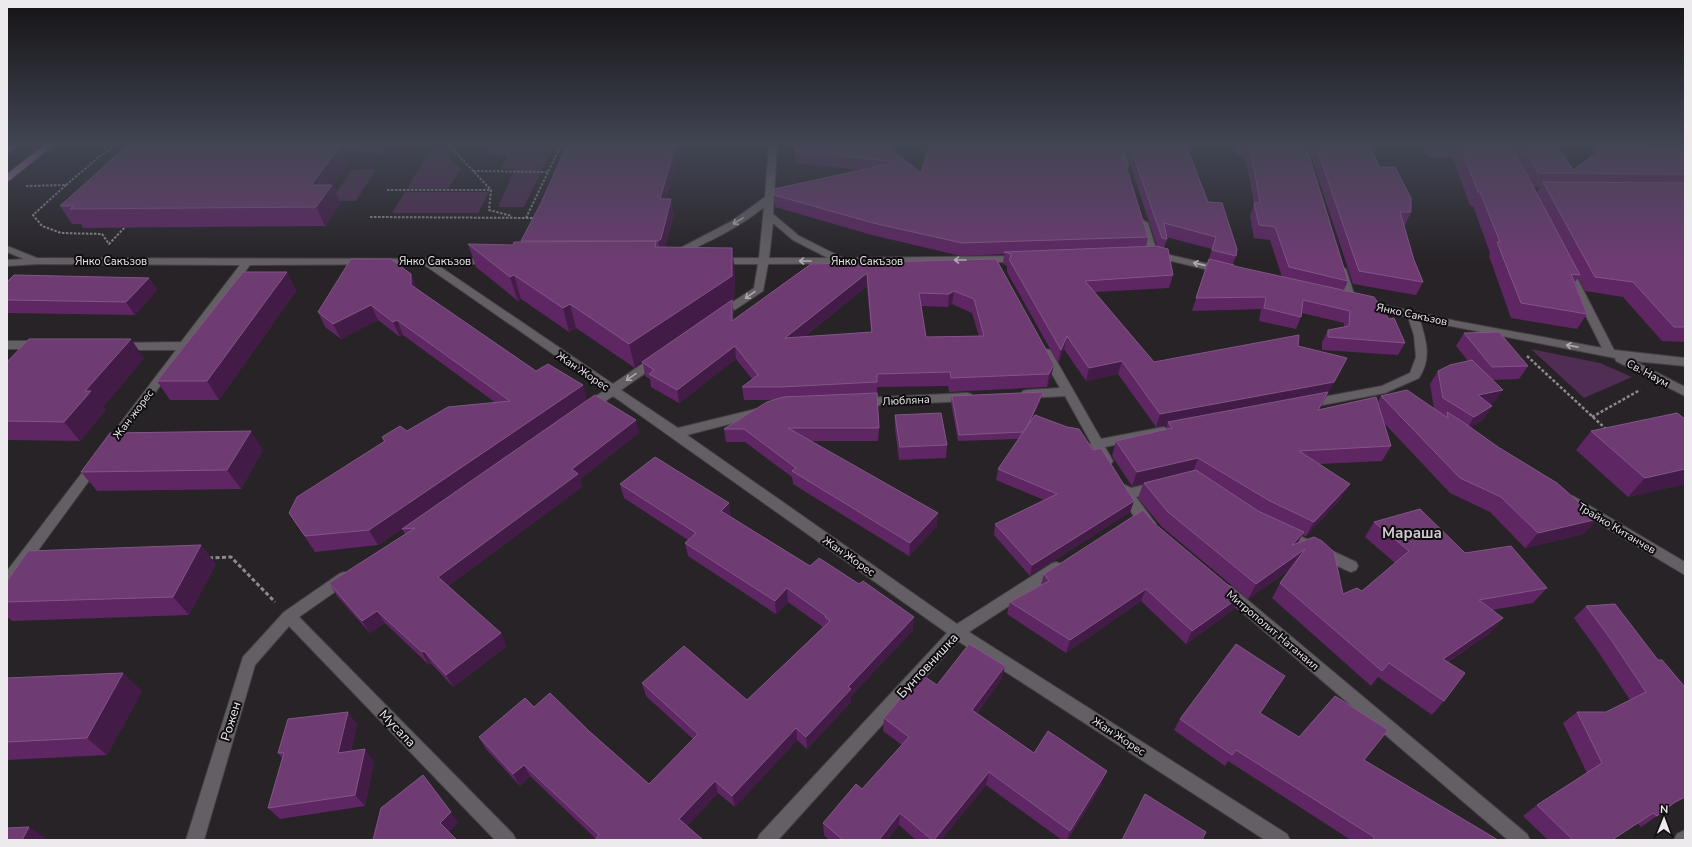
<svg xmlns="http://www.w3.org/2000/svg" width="1692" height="847" font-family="'Nunito Sans',sans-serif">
<rect width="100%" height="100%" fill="#272327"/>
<path fill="#502d53" d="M 469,143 L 555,143 L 524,207 L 498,207 L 515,169 L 500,169 L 507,156 L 486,155 L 489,148 L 466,148 Z
M 442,148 L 461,169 L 448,189 L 407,189 L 427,154 Z
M 376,169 L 356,201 L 330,201 L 352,170 Z
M 405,192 L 489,192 L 478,213 L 392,213 Z
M 1531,349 L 1600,363 L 1632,377 L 1584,398 Z"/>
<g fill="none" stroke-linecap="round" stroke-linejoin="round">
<g stroke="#454145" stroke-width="2">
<path id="minor" d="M 769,143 L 777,143 L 773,214 L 799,236 L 843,258 L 1020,256 L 1025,259 L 1020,262 L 768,264 L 763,291 L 724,317 L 716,317 L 715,315 L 716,313 L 754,288 L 758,264 L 718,264 L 713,261 L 718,258 L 759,258 L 764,207 C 739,228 708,242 677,256 L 671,256 L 669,254 L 732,221 L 765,197 ZM 773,223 L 793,240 L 828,258 L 769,258 Z
M 1114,143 L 1122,143 L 1129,165 L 1128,167 L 1125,168 L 1121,165 Z
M 1143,220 L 1148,223 L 1157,252 L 1226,268 L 1227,270 L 1222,273 L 1150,256 L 1138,223 Z
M 7,246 L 37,258 L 494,259 L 495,261 L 494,263 L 490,264 L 436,264 L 613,384 L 652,357 L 660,357 L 662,360 L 660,363 L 621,390 L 678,428 L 760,408 L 764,409 L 766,412 L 764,415 L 687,435 L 957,624 L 1051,564 L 1056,562 L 1061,564 L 1063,568 L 1061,572 L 969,632 L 1287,834 L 1290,840 L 1265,840 L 958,641 L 778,840 L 757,840 L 760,834 L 947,633 L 613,396 L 591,411 L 587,412 L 583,411 L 581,408 L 583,405 L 605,390 L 423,264 L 250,265 L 114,448 L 110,449 L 106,448 L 104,445 L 106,442 L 176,350 L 120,350 L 116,349 L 114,346 L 116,343 L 181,342 L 240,265 L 38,264 L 7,266 L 7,260 L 24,259 L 7,252 Z
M 1341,266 L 1346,269 L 1356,300 L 1355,302 L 1347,302 L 1346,300 L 1336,269 Z
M 1570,271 L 1575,274 L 1614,350 L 1685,358 L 1685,366 L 1634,361 L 1685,387 L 1685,396 L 1616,361 L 1615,358 L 1420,320 C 1426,341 1432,357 1419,378 L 1385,393 L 1307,408 L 1303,407 L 1301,404 L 1303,401 L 1307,400 L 1382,386 L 1410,373 L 1416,357 L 1414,335 L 1408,317 L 1362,306 L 1361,304 L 1366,301 L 1456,321 L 1602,348 L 1565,274 Z
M 7,341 L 40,341 L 44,342 L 45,345 L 44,348 L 40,349 L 7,349 Z
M 1046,349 L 1050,350 L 1052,353 L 1101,439 L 1163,427 L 1167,428 L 1169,431 L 1167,434 L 1105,447 L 1113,461 L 1111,464 L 1107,466 L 1103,464 L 1090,444 L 1091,443 L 1065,396 L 1027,398 L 1023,397 L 1021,394 L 1023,391 L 1027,390 L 1060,388 L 1040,353 L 1042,350 Z
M 967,393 L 971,394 L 973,397 L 971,400 L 967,401 L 862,406 L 858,405 L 856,402 L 858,399 L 862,398 Z
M 95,459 L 99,461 L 101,464 L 99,467 L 12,586 L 7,588 L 7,571 L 91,461 Z
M 1157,482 L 1162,484 L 1163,487 L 1162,490 L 1136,497 L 1156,524 L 1154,528 C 1151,529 1147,530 1144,528 C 1135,521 1124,500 1119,490 L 1120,487 L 1125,485 L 1131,488 Z
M 1573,496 L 1685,562 L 1685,575 L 1568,505 L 1567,501 L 1568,497 Z
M 1285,529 L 1356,562 L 1358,566 L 1356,570 L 1351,572 L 1346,570 L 1280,538 L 1278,534 L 1280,530 Z
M 344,572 L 349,574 L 351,578 L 349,582 L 299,617 L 513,834 L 516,840 L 495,840 L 289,626 L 255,665 L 204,840 L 186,840 L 243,657 L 284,612 L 339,574 Z
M 1227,585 L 1232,587 L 1527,834 L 1530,840 L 1508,840 L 1222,595 L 1220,591 L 1222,587 Z
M 1685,830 L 1685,840 L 1674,840 L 1677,834 Z"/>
</g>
<g stroke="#454145" stroke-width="2">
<path id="major" d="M 12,143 L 22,143 L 7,154 L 7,147 Z
M 47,143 L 56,143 L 10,180 L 7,181 L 7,174 Z"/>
</g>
<path stroke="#8d8a8d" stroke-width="2" stroke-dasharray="2.5 1.5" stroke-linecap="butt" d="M 266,143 L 272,147
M 447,143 L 491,190 L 489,210 L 512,216
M 307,148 L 311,143
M 473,171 L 548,172
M 66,185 L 100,156 L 120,143
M 26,186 L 66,185 L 33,215 L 42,226 L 61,233 L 102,234 L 109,244 L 126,226
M 387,190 L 490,190
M 370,217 L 535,218
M 526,218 L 562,143"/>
<path stroke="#8d8a8d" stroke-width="2.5" stroke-dasharray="3 2" stroke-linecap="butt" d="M 1527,356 L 1607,430
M 1592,417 L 1640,390"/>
<path stroke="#8d8a8d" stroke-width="3" stroke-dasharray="4 2.5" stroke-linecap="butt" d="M 209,558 L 231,557 L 275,602"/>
<use href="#minor" fill="#635f64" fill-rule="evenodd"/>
<use href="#major" fill="#a46fa9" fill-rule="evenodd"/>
</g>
<path fill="#5f2664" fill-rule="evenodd" d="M 344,143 L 424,143 L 417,147 L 401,152 L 382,154 L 347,150 Z
M 568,143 L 682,143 L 666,199 L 674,214 L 665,247 L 735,272 L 734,300 L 732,301 L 734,313 L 734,320 L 811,264 L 996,259 L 1054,364 L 1051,377 L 1047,387 L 949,392 L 948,386 L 877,387 L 879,428 L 878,441 L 811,441 L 937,526 L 909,556 L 793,484 L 792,477 L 745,442 L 726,442 L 724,429 L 773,400 L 744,400 L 742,387 L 752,379 L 736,359 L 679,403 L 651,387 L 650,379 L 645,376 L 643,363 L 635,368 L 576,328 L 569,332 L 521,299 L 518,301 L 476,267 L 468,244 L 513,245 L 522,242 L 541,203 ZM 867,286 L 871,332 L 804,337 ZM 952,304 L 972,313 L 979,336 L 926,337 L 921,306 L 948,307 Z
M 883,143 L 921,173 L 930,143 L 1117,143 L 1116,149 L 1148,237 L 1146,247 L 1157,246 L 1123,143 L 1191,143 L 1192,145 L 1189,153 L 1208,202 L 1236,256 L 1233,264 L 1234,266 L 1282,277 L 1270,240 L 1254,238 L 1250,216 L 1254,204 L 1250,181 L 1244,156 L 1237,156 L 1234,143 L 1305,143 L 1348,281 L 1344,290 L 1405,343 L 1398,355 L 1322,350 L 1322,342 L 1328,330 L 1344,327 L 1344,323 L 1302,313 L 1301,317 L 1296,329 L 1259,321 L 1261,309 L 1192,311 L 1212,249 L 1166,237 L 1167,239 L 1164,248 L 1173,275 L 1169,288 L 1095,292 L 1154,362 L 1298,346 L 1341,370 L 1327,395 L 1319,410 L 1378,402 L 1381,396 L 1434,409 L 1430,384 L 1438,371 L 1468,361 L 1456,346 L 1464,333 L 1528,366 L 1519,379 L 1492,380 L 1494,403 L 1489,404 L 1492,406 L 1483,420 L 1470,427 L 1584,534 L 1525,548 L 1490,512 L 1450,493 L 1384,423 L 1391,446 L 1382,461 L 1320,464 L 1341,499 L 1306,536 L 1302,535 L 1298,543 L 1343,594 L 1362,591 L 1395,563 L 1365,537 L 1374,522 L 1465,553 L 1547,588 L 1533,603 L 1492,610 L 1503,618 L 1490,633 L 1448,662 L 1444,701 L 1432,715 L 1378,677 L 1371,686 L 1272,598 L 1280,583 L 1292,568 L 1248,599 L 1162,527 L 1138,498 L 1143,484 L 1132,486 L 1112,456 L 1116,441 L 1166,430 L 1167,425 L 1156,427 L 1118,374 L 1086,381 L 1064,349 L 1058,363 L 1007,272 L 1007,266 L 1003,264 L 1004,254 L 961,256 L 872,235 L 775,207 L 774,195 L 861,170 L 795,163 L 795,151 Z
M 1307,143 L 1369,143 L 1379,167 L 1411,212 L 1405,225 L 1404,225 L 1414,260 L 1423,282 L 1416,295 L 1353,284 Z
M 1418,143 L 1555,143 L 1573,170 L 1596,153 L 1591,143 L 1647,143 L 1652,149 L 1685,150 L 1685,342 L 1662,341 L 1623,297 L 1585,291 L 1578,278 L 1575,282 L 1587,314 L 1577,329 L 1511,318 L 1489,256 L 1490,253 L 1473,206 L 1470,206 L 1453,158 L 1430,158 ZM 1533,187 L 1540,187 L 1536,193 Z
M 201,146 L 348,164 L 332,185 L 341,203 L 325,226 L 83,228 L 81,224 L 72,224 L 60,206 Z
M 287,272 L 296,291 L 219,400 L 170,400 L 157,381 Z
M 149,278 L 157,290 L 135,315 L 7,313 L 7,282 Z
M 418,289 L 417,290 L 536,371 L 587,401 L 378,545 L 315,552 L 289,513 L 384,442 L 382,437 L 407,431 L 496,403 L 403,335 L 400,337 L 378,320 L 341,339 L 325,327 L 318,312 Z
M 144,358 L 103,407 L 106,410 L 80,441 L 7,440 L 7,362 Z
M 952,396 L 1041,399 L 1032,419 L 1093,450 L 1134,501 L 1130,512 L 1030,576 L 994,535 L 995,524 L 1044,500 L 996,480 L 998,469 L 1018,439 L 958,441 L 951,403 Z
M 895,415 L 947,445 L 946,458 L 899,460 L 895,429 Z
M 1591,431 L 1685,484 L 1628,497 L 1576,450 Z
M 639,433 L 580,479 L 582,487 L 448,586 L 507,646 L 453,687 L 431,663 L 429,665 L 385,623 L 370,633 L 337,596 L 329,583 L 405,534 L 402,529 Z
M 263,450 L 241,489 L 97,491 L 81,472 Z
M 620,484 L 729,503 L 731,516 L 731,517 L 913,630 L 851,696 L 851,702 L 807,749 L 797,740 L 735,807 L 718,793 L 687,826 L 596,839 L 530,776 L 520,786 L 486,749 L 479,737 L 534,707 L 589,731 L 649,784 L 693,739 L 646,696 L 642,683 L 747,700 L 823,627 L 788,602 L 776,614 L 688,556 L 685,543 L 688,540 L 624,498 Z
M 1155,524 L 1241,596 L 1234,609 L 1186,644 L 1141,601 L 1066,653 L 1007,614 L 1010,602 L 1041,585 L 1044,574 Z
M 216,564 L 189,615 L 12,621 L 7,617 L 7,581 Z
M 1586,606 L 1658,660 L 1685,687 L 1685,798 L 1669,807 L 1657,816 L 1641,827 L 1637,823 L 1612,840 L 1548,840 L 1523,816 L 1537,805 L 1587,773 L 1563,723 L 1577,712 L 1606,712 L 1630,700 L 1597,650 L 1574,618 Z
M 1005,666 L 1001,680 L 977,713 L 1034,753 L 1102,784 L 1067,840 L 1062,840 L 986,785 L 941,840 L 916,840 L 899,825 L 887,840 L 829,840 L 824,835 L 823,823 L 862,789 L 902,745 L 883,731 L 884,718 L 937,685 Z
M 7,678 L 142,691 L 107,755 L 7,760 Z
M 1277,688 L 1260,714 L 1299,737 L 1364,760 L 1498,840 L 1351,840 L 1228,761 L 1225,766 L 1174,730 L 1180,719 Z
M 357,724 L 351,751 L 374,761 L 365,806 L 280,819 L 268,808 L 282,758 L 278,753 Z"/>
<path fill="#421c46" d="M 175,143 L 203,143 L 182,164 L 172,146 Z
M 378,143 L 424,143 L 417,147 L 401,152 L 382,154 Z
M 676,143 L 682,143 L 663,214 L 660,199 Z
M 340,146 L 348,164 L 319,203 L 311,185 Z
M 332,185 L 341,203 L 325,226 L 316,207 Z
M 671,199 L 674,214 L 663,254 L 661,256 L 658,241 Z
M 732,248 L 735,272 L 734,300 L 732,301 L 734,313 L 733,334 L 732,321 L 732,301 L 635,368 L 629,344 Z
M 287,272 L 296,291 L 219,400 L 207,381 Z
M 867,273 L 867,286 L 786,351 L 785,338 Z
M 411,274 L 418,289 L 417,301 L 411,285 Z
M 514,275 L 521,299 L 518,301 L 510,277 Z
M 149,278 L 157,290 L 135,315 L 126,302 Z
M 954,291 L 952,304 L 948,307 L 949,294 Z
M 570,304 L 576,328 L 569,332 L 563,308 Z
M 371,305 L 378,320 L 341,339 L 333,324 Z
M 397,320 L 403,335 L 400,337 L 393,322 Z
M 1067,336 L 1064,349 L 1058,363 L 1061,350 Z
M 131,339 L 144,358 L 103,407 L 106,410 L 80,441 L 64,422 L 85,391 Z
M 735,346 L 736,359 L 679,403 L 677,390 Z
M 1347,358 L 1311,425 L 1168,422 L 1167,425 L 1156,427 L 1160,414 Z
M 1122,361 L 1118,374 L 1086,381 L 1089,368 Z
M 1054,364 L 1051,377 L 1047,387 L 1049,374 Z
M 583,385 L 587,401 L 378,545 L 369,530 Z
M 1503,390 L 1494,403 L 1470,408 L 1478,395 Z
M 1043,392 L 1041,399 L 1023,439 L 1024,432 Z
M 1492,406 L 1483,420 L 1466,430 L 1474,417 Z
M 636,420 L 639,433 L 580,479 L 582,487 L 444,589 L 438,577 L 572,469 Z
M 251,431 L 263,450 L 241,489 L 227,470 Z
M 1198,458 L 1193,473 L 1144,483 L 1143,484 L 1132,486 L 1137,472 Z
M 1685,469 L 1685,484 L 1628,497 L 1645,478 Z
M 1350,484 L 1341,499 L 1306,536 L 1314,522 Z
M 1134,501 L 1130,512 L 1030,576 L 1032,565 Z
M 729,503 L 731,516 L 723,524 L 721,511 Z
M 938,513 L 937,526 L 909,556 L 910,543 Z
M 1598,519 L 1584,534 L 1525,548 L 1538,533 Z
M 1304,532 L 1295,547 L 1292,545 Z
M 201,545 L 216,564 L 189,615 L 173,597 Z
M 1305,549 L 1297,564 L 1248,599 L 1256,584 Z
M 787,588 L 788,602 L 776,614 L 775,601 Z
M 1146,589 L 1141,601 L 1066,653 L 1070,640 Z
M 1241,596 L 1234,609 L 1186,644 L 1192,631 Z
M 377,611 L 385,623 L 370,633 L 362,621 Z
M 914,617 L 913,630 L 851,696 L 851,702 L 807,749 L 806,737 L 848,687 Z
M 1503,618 L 1490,633 L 1431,673 L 1443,659 Z
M 501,633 L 507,646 L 453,687 L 446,675 Z
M 424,651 L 431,663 L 429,665 L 422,652 Z
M 1005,666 L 1001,680 L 969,723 L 972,710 Z
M 123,673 L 142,691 L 107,755 L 87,738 Z
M 348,712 L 357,724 L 348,765 L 338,753 Z
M 796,728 L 797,740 L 735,807 L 732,796 Z
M 365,749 L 374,761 L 365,806 L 355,795 Z
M 524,765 L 530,776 L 520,786 L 513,774 Z
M 1107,771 L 1102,784 L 1066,840 L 1070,831 Z
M 989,772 L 986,785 L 941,840 L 934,840 Z
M 715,781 L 718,793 L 683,831 L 679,819 Z
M 1685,797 L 1685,798 L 1659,813 L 1675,802 Z
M 451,812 L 459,823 L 448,833 L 440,823 Z
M 900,813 L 899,825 L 887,840 L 879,840 Z
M 29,827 L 49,840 L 22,840 Z"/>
<path fill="#6e3b73" stroke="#825686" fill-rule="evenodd" d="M 130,143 L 175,143 L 172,146 L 340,146 L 311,185 L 332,185 L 316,207 L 70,209 L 74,206 L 60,206 Z
M 568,143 L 676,143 L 660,199 L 671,199 L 661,239 L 658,241 L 521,241 L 541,203 Z
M 796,143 L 883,143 L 921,173 L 930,143 L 1041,143 L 1121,150 L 1148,237 L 962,243 L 873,223 L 774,195 L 774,189 L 898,162 L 795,151 Z
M 1129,143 L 1191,143 L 1192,145 L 1186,145 L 1208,202 L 1222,203 L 1237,249 L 1236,256 L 1212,250 L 1216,237 L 1164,223 L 1167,239 L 1162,238 Z
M 1241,143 L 1305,143 L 1348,281 L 1289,267 L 1275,227 L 1259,225 L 1254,203 L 1260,203 L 1254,169 L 1248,144 Z
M 1315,143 L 1369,143 L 1379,167 L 1395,167 L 1411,198 L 1411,212 L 1400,212 L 1414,260 L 1423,282 L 1359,271 Z
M 1436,143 L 1510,143 L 1580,275 L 1571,274 L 1587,314 L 1521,303 L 1497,242 L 1500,242 L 1480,192 L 1478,192 L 1460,144 L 1437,144 Z
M 1521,143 L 1555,143 L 1573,170 L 1608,145 L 1607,143 L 1647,143 L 1652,149 L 1685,150 L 1685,174 L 1538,173 Z
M 1543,182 L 1685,183 L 1685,327 L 1674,327 L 1633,282 L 1595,277 Z
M 656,241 L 655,247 L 732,248 L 732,276 L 629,344 L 570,304 L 563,308 L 514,275 L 510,277 L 468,244 L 513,245 L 514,242 Z
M 1156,246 L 1168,249 L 1173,275 L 1085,281 L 1154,362 L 1299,335 L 1298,346 L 1347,358 L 1334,382 L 1160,414 L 1122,361 L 1089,368 L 1067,336 L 1061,350 L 1009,259 L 1010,259 L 1011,254 L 1004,252 Z
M 351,259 L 391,259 L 411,274 L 411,285 L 536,371 L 548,364 L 583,385 L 369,530 L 305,536 L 289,513 L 297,497 L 385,441 L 382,437 L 400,426 L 407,431 L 448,407 L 510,401 L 397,320 L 393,322 L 371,305 L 333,324 L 318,312 Z
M 996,259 L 1054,364 L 1049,374 L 951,378 L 950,372 L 877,374 L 877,382 L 781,387 L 742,387 L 758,375 L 735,346 L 677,390 L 649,374 L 654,370 L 642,362 L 732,300 L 732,321 L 811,264 ZM 867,273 L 872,332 L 785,338 ZM 954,291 L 974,299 L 984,336 L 926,337 L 919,293 L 949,294 Z
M 1209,259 L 1234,265 L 1234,266 L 1374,297 L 1389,319 L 1394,318 L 1405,343 L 1328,337 L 1328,330 L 1349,326 L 1350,311 L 1303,300 L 1301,317 L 1264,308 L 1266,297 L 1196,298 Z
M 243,272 L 287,272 L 207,381 L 157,381 Z
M 14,275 L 149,278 L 126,302 L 7,300 L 7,282 Z
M 1499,332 L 1528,366 L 1492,367 L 1464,333 Z
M 29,339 L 131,339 L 85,391 L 91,391 L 64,422 L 7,421 L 7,362 Z
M 1472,360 L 1503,390 L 1478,395 L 1492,406 L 1474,417 L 1443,398 L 1438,371 L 1450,365 Z
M 1407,390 L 1448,418 L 1447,412 L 1463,422 L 1498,447 L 1557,483 L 1598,519 L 1538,533 L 1501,497 L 1460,478 L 1381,396 Z
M 1043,392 L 1027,427 L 1023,432 L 959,435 L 952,396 Z
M 1328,392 L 1318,410 L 1376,397 L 1391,446 L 1299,451 L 1350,484 L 1314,522 L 1270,501 L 1198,458 L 1137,472 L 1116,441 L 1172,428 L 1168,422 Z
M 877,393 L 879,428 L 788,428 L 938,513 L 910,543 L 792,471 L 796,468 L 744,429 L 724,429 L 767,402 L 783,397 Z
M 595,395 L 636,420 L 572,469 L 578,474 L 438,577 L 501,633 L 446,675 L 424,651 L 422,652 L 377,611 L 362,621 L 329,583 L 415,528 L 402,529 Z
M 941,413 L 947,445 L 900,447 L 895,415 Z
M 1677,413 L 1685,419 L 1685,469 L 1645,478 L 1591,431 Z
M 1035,415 L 1067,427 L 1079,429 L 1093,450 L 1101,448 L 1134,501 L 1032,565 L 995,524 L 1057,494 L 998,469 Z
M 251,431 L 227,470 L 81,472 L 110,433 Z
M 655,457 L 729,503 L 721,511 L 810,566 L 819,558 L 859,584 L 863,581 L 914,617 L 848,687 L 851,689 L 806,737 L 796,728 L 732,796 L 715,781 L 679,819 L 703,840 L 595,840 L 599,835 L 524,765 L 513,774 L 479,737 L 525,698 L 534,707 L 550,693 L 589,731 L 649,784 L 698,734 L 642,683 L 684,646 L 747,700 L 830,621 L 825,617 L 826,616 L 787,588 L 775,601 L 685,543 L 696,533 L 620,484 Z
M 1196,470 L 1258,511 L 1304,532 L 1292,545 L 1314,537 L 1322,541 L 1334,552 L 1343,594 L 1357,588 L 1362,591 L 1409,551 L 1374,522 L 1420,509 L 1465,553 L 1511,546 L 1547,588 L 1479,600 L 1503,618 L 1443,659 L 1465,673 L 1444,701 L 1389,663 L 1382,671 L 1280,583 L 1305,549 L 1256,584 L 1168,512 L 1144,483 Z
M 1143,510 L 1155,524 L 1241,596 L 1192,631 L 1146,589 L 1070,640 L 1010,602 L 1049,581 L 1044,574 Z
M 201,545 L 173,597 L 7,602 L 7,581 L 28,551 Z
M 1615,604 L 1658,660 L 1662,660 L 1685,687 L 1685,797 L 1675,802 L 1657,816 L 1653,813 L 1612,840 L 1573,840 L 1537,805 L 1602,763 L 1577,712 L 1606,712 L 1646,692 L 1610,638 L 1586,606 Z
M 969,644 L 1005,666 L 972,710 L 1034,753 L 1048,731 L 1107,771 L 1070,831 L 989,772 L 934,840 L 932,840 L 900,813 L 879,840 L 843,840 L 823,823 L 856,784 L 862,789 L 909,737 L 884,718 L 921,674 L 937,685 Z
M 1236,644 L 1285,676 L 1260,713 L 1299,737 L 1335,696 L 1388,730 L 1364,760 L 1498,840 L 1373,840 L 1374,837 L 1236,750 L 1232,755 L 1180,719 Z
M 123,673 L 87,738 L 7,742 L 7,678 Z
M 348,712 L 338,753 L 365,749 L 355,795 L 268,808 L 284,753 L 278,753 L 288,719 Z
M 423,775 L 451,812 L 440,823 L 457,840 L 373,840 L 381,808 Z
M 1145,794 L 1206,832 L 1202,840 L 1122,840 Z
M 29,827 L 22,840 L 7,840 L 7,828 Z"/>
<defs><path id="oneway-shaft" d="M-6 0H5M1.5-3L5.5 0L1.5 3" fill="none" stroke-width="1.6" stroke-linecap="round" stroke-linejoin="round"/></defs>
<g stroke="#aeabaf">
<use href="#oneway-shaft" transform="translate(738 221) rotate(148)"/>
<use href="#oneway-shaft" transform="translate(960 260) rotate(180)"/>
<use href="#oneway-shaft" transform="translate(805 261) rotate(180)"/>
<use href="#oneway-shaft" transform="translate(1199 264) rotate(-167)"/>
<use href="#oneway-shaft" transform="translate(750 295) rotate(145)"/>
<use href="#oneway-shaft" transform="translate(1572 346) rotate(-169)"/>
<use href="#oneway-shaft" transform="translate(631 377) rotate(145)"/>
</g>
<linearGradient id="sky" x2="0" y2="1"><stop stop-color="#151315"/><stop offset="0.55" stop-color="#414552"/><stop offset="1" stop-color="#414552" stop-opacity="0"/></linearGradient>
<rect width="1692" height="262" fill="url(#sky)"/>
<g text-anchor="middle" stroke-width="4" stroke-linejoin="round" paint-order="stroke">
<g font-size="11" fill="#eceaed" stroke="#0f0d0f">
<text x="111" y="265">Янко Сакъзов</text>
<text x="435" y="265">Янко Сакъзов</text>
<text x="867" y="265">Янко Сакъзов</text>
<text transform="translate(1412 314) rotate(12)" y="4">Янко Сакъзов</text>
<text transform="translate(583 371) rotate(34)" y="4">Жан Жорес</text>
<text transform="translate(1648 373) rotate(28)" y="4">Св. Наум</text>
<text transform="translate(906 400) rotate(-3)" y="4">Любляна</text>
<text transform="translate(133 414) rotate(-53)" y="4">Жан жорес</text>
<text transform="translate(1617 528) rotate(31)" y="4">Трайко Китанчев</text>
<text transform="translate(849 556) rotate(35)" y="4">Жан Жорес</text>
<text transform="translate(1273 630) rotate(40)" y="4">Митрополит Натанаил</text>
<text transform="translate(1119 736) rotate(33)" y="4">Жан Жорес</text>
</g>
<g font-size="13" fill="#eceaed" stroke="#0f0d0f">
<text transform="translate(927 665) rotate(-47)" y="5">Бунтовнишка</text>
<text transform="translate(230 721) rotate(-73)" y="5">Рожен</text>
<text transform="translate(398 728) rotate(46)" y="5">Мусала</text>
</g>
<g font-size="15" font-weight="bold" fill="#d2ccd2" stroke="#0f0d0f">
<text x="1412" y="538">Мараша</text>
</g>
</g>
<rect width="1692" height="847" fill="none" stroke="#eceaed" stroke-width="16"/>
<g transform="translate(1664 819) rotate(1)" stroke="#0f0d0f" stroke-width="3" paint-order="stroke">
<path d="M0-3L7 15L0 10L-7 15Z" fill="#eceaed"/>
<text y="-6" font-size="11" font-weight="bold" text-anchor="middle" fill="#eceaed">N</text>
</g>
</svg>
